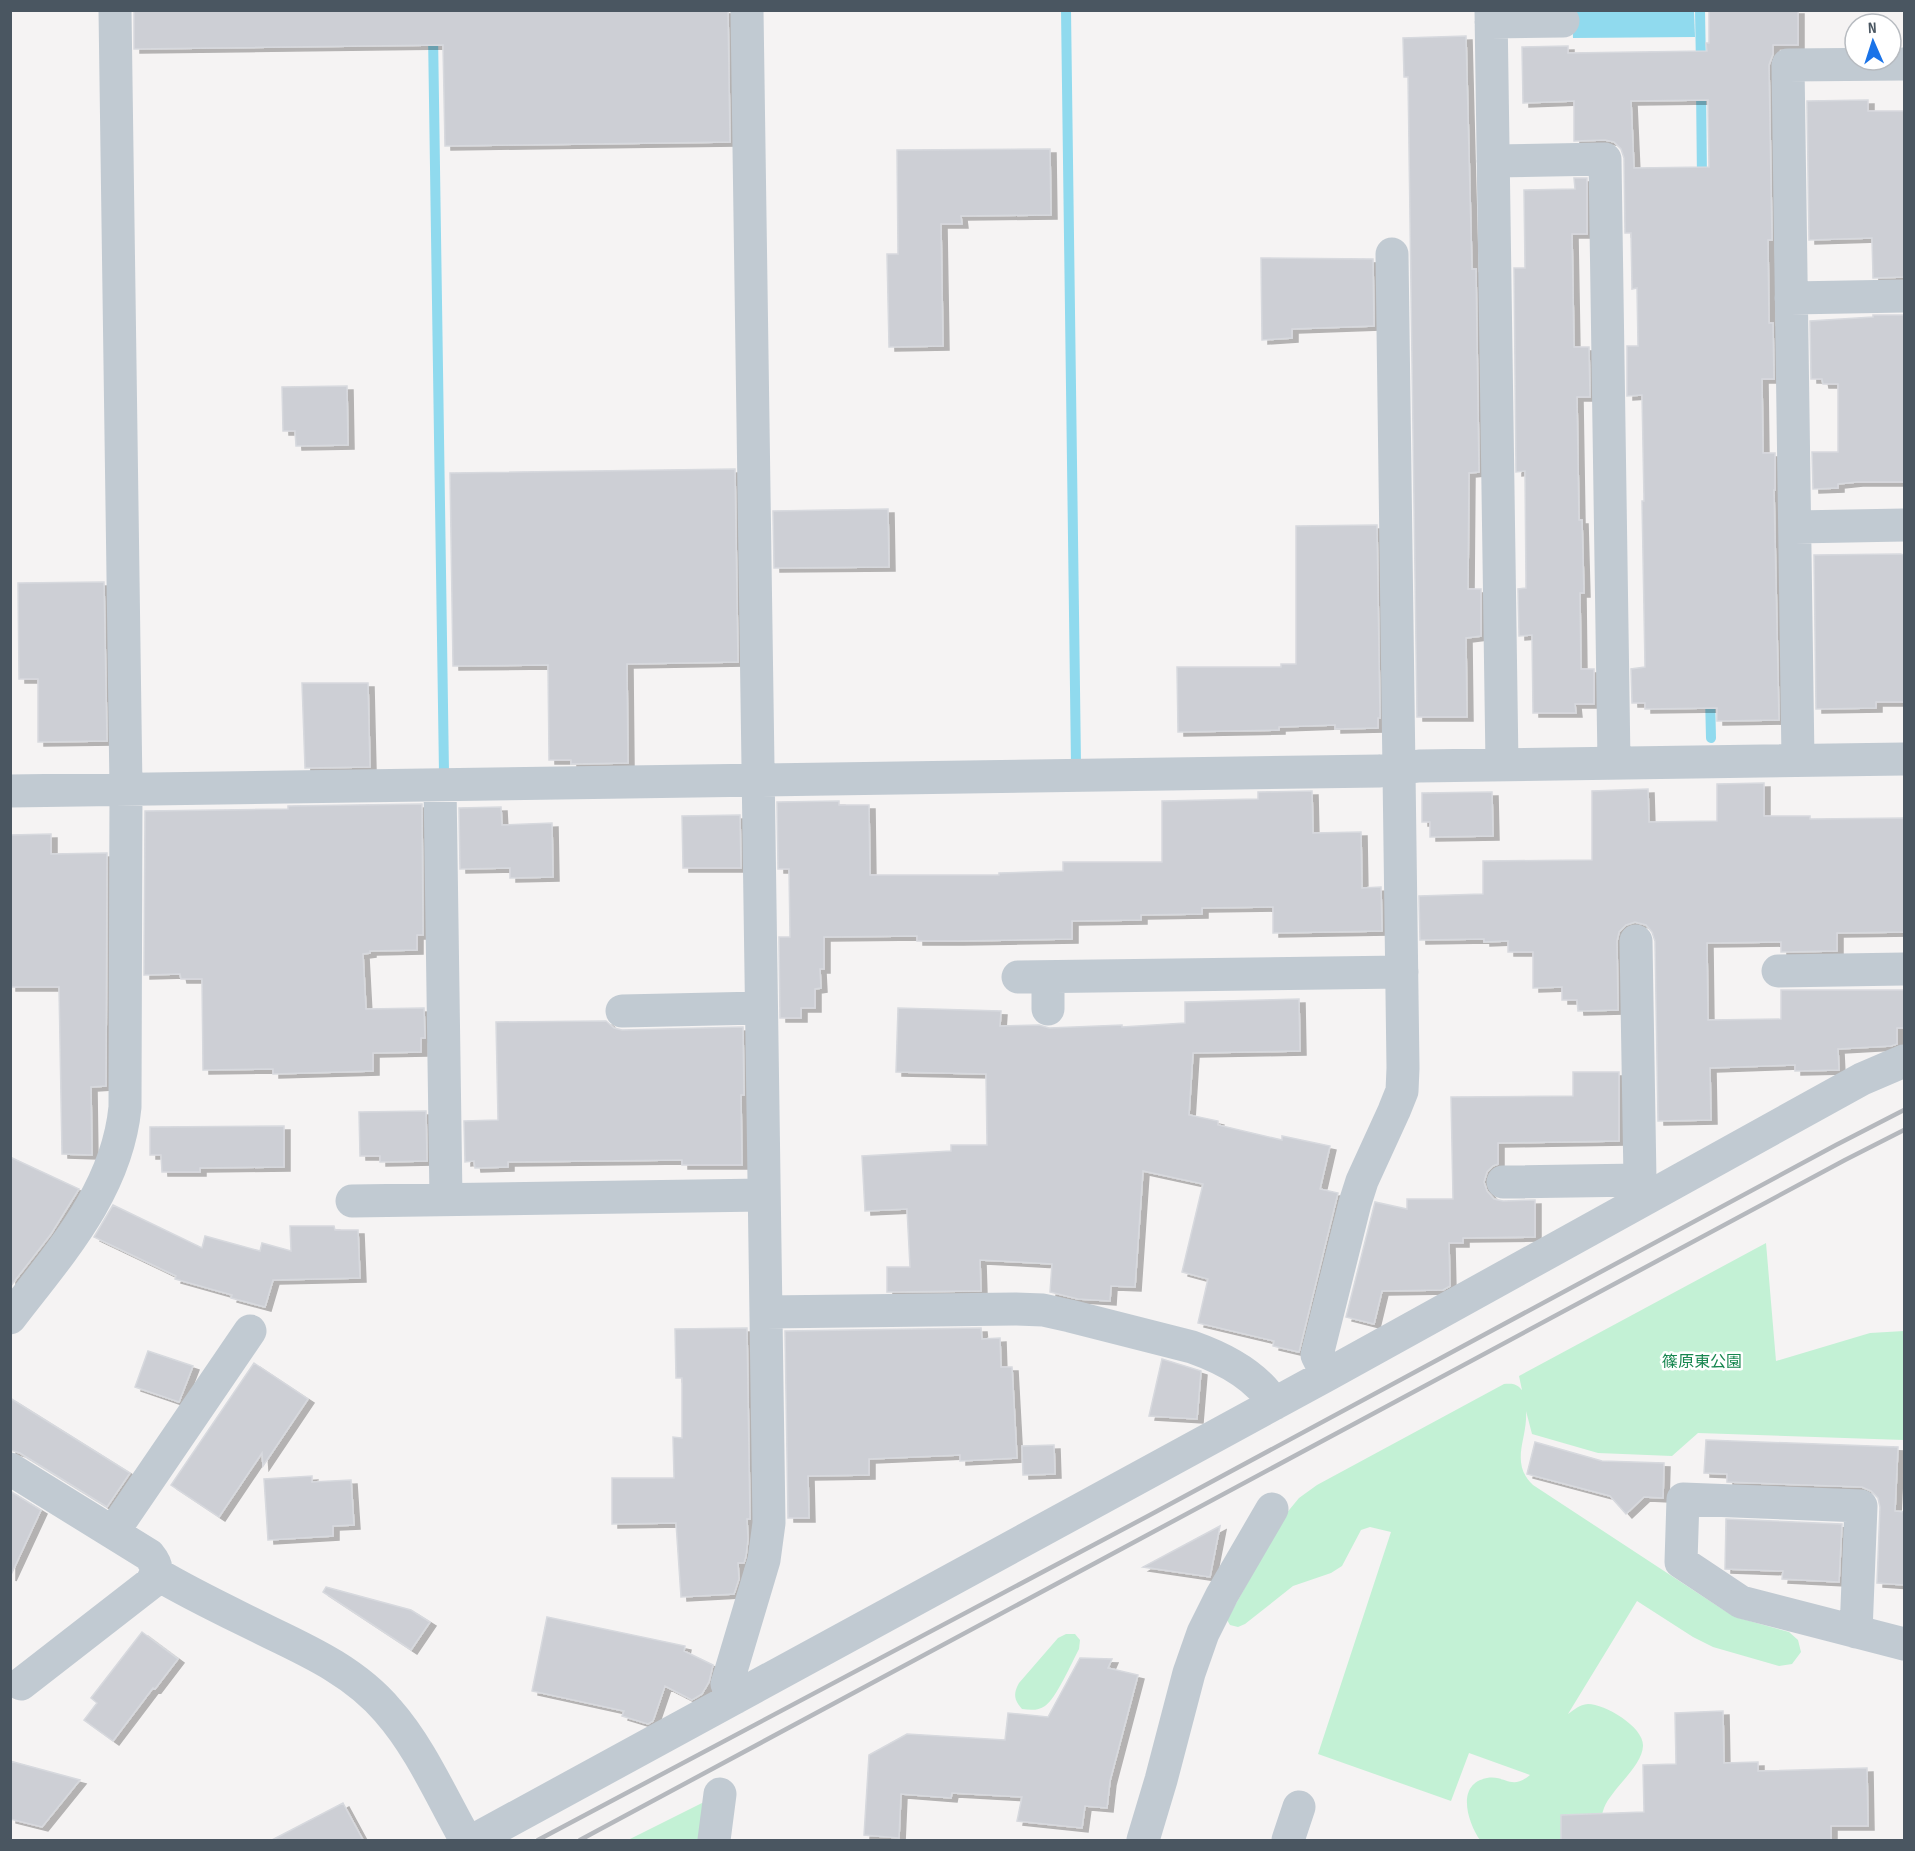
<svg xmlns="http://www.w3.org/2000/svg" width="1915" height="1851" font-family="'Sofia Sans Condensed','Noto Sans JP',sans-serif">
<defs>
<filter id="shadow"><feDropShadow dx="6" dy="4" stdDeviation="0" flood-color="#0004"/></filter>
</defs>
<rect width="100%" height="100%" fill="#f5f3f3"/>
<path fill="#c3f1d5" d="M 1766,1243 L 1776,1361 L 1870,1333 L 1904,1331 L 1904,1440 L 1698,1433 L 1672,1456 L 1598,1453 L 1532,1434 L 1526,1411 C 1528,1439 1509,1462 1533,1485 L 1722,1609 L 1735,1617 L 1789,1632 L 1798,1640 L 1801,1652 L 1792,1664 L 1779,1666 L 1713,1647 L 1693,1637 L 1637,1601 L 1568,1714 C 1575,1709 1579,1705 1588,1704 C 1605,1704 1644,1727 1643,1746 C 1642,1767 1612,1788 1604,1808 C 1600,1818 1600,1831 1600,1840 L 1480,1840 C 1468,1823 1455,1784 1487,1778 C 1506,1775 1511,1791 1530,1775 L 1469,1753 L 1451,1801 L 1318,1754 L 1391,1532 L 1370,1527 L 1361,1530 L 1342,1566 L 1331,1573 L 1293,1586 L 1245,1624 L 1238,1627 L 1230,1625 L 1227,1620 L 1285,1515 L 1299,1498 L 1317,1485 L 1504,1384 C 1513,1383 1517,1384 1522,1390 L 1519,1376 Z
M 1066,1634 L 1075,1634 L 1080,1640 L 1079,1649 C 1072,1662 1056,1699 1045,1706 C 1038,1711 1030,1710 1022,1709 C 1014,1700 1013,1694 1019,1683 L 1058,1638 Z
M 702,1803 L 706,1806 L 703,1840 L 628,1840 Z"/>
<path fill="#90daee" d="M 1572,11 L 1694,11 L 1695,37 L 1573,38 Z"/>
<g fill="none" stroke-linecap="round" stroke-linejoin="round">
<path stroke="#90daee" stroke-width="10" d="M 1066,10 L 1076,764
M 1700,10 L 1701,66
M 433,33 L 444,773
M 1701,87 L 1702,180
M 1710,696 L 1711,738"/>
</g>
<path fill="#cdcfd5" stroke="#d7d9de" stroke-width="1.5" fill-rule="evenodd" filter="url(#shadow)" d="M 134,10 L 728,10 L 730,142 L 445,146 L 443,45 L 134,49 Z
M 1709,10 L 1798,10 L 1798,45 L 1773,45 L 1773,54 L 1769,65 L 1772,240 L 1768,240 L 1769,323 L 1773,323 L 1774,379 L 1762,379 L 1763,453 L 1775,453 L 1775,490 L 1774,490 L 1779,720 L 1717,721 L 1717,708 L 1645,709 L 1645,703 L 1632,703 L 1631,669 L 1645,667 L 1642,501 L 1644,501 L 1642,395 L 1627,396 L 1627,346 L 1638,346 L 1637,288 L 1632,289 L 1631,233 L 1625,233 L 1624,158 L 1621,149 L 1614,142 L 1605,140 L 1574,141 L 1574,101 L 1523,103 L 1522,47 L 1568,46 L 1568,53 L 1707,51 L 1706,43 L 1709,43 ZM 1708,100 L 1709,167 L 1634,168 L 1631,101 Z
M 1466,36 L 1472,269 L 1476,269 L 1479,472 L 1469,473 L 1468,589 L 1481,589 L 1481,636 L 1466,638 L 1467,717 L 1417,717 L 1408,77 L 1404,77 L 1403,38 Z
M 1868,100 L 1868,111 L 1905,111 L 1905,277 L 1873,278 L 1872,238 L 1809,240 L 1807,101 Z
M 1050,149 L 1051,215 L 961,216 L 962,224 L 941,224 L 943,346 L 889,347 L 887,254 L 898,254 L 897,150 Z
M 1574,178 L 1587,178 L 1587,234 L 1572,234 L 1574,347 L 1589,347 L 1590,397 L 1577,397 L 1579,520 L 1582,520 L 1584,593 L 1580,593 L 1581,669 L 1594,669 L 1594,704 L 1575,704 L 1576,713 L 1533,713 L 1532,635 L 1519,636 L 1518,589 L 1526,588 L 1525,471 L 1516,472 L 1514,268 L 1525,268 L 1524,190 L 1575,189 Z
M 1261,258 L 1373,259 L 1374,326 L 1292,329 L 1292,338 L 1262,340 Z
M 1873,315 L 1905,315 L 1905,482 L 1857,482 L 1838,484 L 1838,488 L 1813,489 L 1812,452 L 1838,452 L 1838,384 L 1823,384 L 1822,379 L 1811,379 L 1810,321 L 1873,317 Z
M 347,386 L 348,445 L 296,446 L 295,431 L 283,431 L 282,387 Z
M 735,469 L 738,662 L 627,664 L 628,763 L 571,764 L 571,760 L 549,760 L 548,665 L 453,666 L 450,473 Z
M 888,509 L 889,567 L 774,568 L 773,511 Z
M 1377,525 L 1380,718 L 1378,718 L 1378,728 L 1335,729 L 1335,725 L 1279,727 L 1279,730 L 1178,732 L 1177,667 L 1281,667 L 1281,664 L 1296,664 L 1296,526 Z
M 1900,554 L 1905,555 L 1905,702 L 1876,702 L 1876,708 L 1816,709 L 1814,555 Z
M 104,582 L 107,741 L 38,742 L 38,679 L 19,679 L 18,583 Z
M 302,683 L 368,683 L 370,767 L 305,768 Z
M 1764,783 L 1764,816 L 1810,816 L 1810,819 L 1905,818 L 1905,932 L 1837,933 L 1837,951 L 1781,952 L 1781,942 L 1707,943 L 1708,1020 L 1781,1019 L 1781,990 L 1905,990 L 1905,1028 L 1897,1028 L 1897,1044 L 1891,1046 L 1838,1049 L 1839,1070 L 1795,1071 L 1795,1065 L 1710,1068 L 1711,1120 L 1658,1121 L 1655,941 L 1652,932 L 1646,925 L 1635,922 L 1626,925 L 1619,932 L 1617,941 L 1618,1010 L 1578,1011 L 1577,1000 L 1562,1000 L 1562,987 L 1533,988 L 1533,952 L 1508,952 L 1508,941 L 1484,942 L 1484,939 L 1420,940 L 1419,896 L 1483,894 L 1483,861 L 1592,860 L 1592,791 L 1648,789 L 1649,822 L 1717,821 L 1717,784 Z
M 1312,791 L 1313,833 L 1361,832 L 1362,888 L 1381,887 L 1382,931 L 1273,933 L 1273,907 L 1202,908 L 1202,914 L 1141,915 L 1141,920 L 1072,921 L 1072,939 L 957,941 L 917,941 L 917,936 L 824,937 L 824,969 L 820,969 L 821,988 L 815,989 L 815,1008 L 801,1008 L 801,1018 L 780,1018 L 779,937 L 790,937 L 789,869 L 778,869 L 777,802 L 839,801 L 839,805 L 869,805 L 870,875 L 999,875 L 999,873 L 1063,871 L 1063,862 L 1162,862 L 1162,801 L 1258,799 L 1258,792 Z
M 1492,792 L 1493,836 L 1430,837 L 1430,822 L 1422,822 L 1422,793 Z
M 422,804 L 423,935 L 417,935 L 417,950 L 370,951 L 370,953 L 363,954 L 366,1009 L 424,1008 L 425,1038 L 421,1038 L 421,1052 L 373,1053 L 373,1071 L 273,1074 L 273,1069 L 203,1070 L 202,979 L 181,979 L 180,974 L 144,975 L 145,811 L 288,809 L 288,806 Z
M 501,807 L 502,825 L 552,823 L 553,877 L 510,878 L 510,868 L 460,869 L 459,808 Z
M 740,815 L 741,868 L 683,868 L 682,816 Z
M 51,834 L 51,854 L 107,853 L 106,1086 L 91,1087 L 92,1155 L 62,1154 L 59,987 L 10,987 L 10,835 Z
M 1299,999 L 1300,1051 L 1193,1053 L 1189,1115 L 1218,1121 L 1218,1125 L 1282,1140 L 1282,1136 L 1330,1146 L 1320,1189 L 1338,1193 L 1299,1352 L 1273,1346 L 1274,1341 L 1198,1323 L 1208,1279 L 1182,1272 L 1203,1184 L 1143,1171 L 1135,1287 L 1111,1286 L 1110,1301 L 1078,1299 L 1050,1292 L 1052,1264 L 980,1260 L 981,1291 L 887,1292 L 887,1267 L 910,1267 L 907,1209 L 865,1211 L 862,1156 L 951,1151 L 951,1145 L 987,1145 L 986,1074 L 896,1072 L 898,1008 L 1001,1011 L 1000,1026 L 1039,1025 L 1049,1028 L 1122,1025 L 1122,1027 L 1185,1023 L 1185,1002 Z
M 606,1021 L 614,1028 L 622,1030 L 743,1027 L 744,1095 L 741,1095 L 742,1165 L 682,1165 L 682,1160 L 508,1162 L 508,1167 L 475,1168 L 474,1161 L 465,1162 L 464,1121 L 498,1120 L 496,1022 Z
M 1573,1072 L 1619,1072 L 1619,1141 L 1498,1143 L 1498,1164 L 1493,1166 L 1487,1172 L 1484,1182 L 1487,1191 L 1494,1199 L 1503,1201 L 1535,1200 L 1535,1237 L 1463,1238 L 1463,1243 L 1449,1243 L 1450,1286 L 1443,1290 L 1382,1291 L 1374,1324 L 1346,1317 L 1375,1202 L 1407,1209 L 1407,1199 L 1453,1199 L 1451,1097 L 1573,1096 Z
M 426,1111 L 427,1161 L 380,1162 L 380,1156 L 360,1156 L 359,1112 Z
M 284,1126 L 284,1167 L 200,1168 L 200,1172 L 162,1172 L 161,1155 L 150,1155 L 150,1127 Z
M 10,1157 L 79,1189 L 51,1234 L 10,1287 Z
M 113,1205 L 202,1248 L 205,1236 L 260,1251 L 262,1243 L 291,1251 L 290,1226 L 334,1226 L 335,1230 L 358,1230 L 360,1278 L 273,1280 L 265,1307 L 231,1298 L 232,1295 L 175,1279 L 176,1276 L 94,1237 Z
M 747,1328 L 750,1519 L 747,1519 L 748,1539 L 746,1556 L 744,1563 L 738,1563 L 739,1579 L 734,1594 L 681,1597 L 676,1523 L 612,1524 L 612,1478 L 674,1478 L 673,1437 L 682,1438 L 682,1378 L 676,1378 L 675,1329 Z
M 981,1328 L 982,1339 L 1000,1338 L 1001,1367 L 1012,1367 L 1017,1458 L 960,1461 L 960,1455 L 869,1459 L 869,1475 L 808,1476 L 809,1518 L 788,1518 L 785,1331 Z
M 148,1351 L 193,1366 L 179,1402 L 135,1387 Z
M 1162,1359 L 1201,1371 L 1197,1419 L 1149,1416 Z
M 254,1363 L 308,1399 L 263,1466 L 262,1453 L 219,1517 L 171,1485 Z
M 10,1398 L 130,1473 L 107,1507 L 20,1453 L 10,1450 Z
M 1706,1440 L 1898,1447 L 1895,1511 L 1905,1512 L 1905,1585 L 1877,1583 L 1880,1507 L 1878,1498 L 1871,1491 L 1862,1487 L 1727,1482 L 1727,1474 L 1704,1473 Z
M 1535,1442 L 1602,1461 L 1664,1463 L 1663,1498 L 1644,1497 L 1626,1514 L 1610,1496 L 1527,1474 Z
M 1054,1445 L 1055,1474 L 1023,1475 L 1022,1446 Z
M 312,1476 L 312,1482 L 351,1480 L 354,1525 L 333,1526 L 333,1536 L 268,1540 L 264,1479 Z
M 10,1491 L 41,1510 L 10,1577 Z
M 1726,1519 L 1842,1524 L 1839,1582 L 1782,1579 L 1783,1571 L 1725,1569 Z
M 1220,1526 L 1210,1577 L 1143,1567 Z
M 326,1587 L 411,1610 L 430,1622 L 411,1650 L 323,1592 Z
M 547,1617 L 685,1646 L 684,1651 L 713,1665 L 709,1682 L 702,1694 L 692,1700 L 665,1686 L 653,1721 L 648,1724 L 622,1716 L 624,1711 L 532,1691 Z
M 142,1632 L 178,1659 L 155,1689 L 153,1688 L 113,1741 L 84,1720 L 97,1703 L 91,1698 Z
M 1080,1658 L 1112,1659 L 1108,1668 L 1138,1675 L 1110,1781 L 1107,1808 L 1085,1806 L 1082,1828 L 1017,1821 L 1022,1797 L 952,1793 L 951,1798 L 901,1794 L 899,1838 L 864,1835 L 869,1755 L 907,1734 L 1005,1740 L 1008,1713 L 1048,1717 Z
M 1723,1711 L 1724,1763 L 1758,1762 L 1758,1771 L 1867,1768 L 1868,1826 L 1831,1826 L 1831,1840 L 1561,1840 L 1561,1815 L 1644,1812 L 1643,1765 L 1676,1764 L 1675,1713 Z
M 10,1761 L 80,1780 L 42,1827 L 10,1819 Z
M 343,1803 L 363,1840 L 272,1840 Z"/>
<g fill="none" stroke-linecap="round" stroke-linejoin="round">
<path stroke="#c1cad2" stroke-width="33" d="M 1491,10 L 1502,764
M 1491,22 L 1563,21
M 1493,161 L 1605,159 L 1614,762
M 1791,298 L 1904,296
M 1795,527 L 1904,525
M 1798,760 L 1788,65 L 1904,64
M 440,785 L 446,1199
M 10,791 L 1380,771 L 1419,766 L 1904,759
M 1636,941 L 1640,1180 L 1649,1197
M 1778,971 L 1904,969
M 1018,977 L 1402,972
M 1048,977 L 1048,1009
M 622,1011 L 761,1008
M 1503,1182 L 1640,1180
M 352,1201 L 764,1195
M 766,1312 L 1015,1309 L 1043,1310 L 1070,1316 L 1192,1347 C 1223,1358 1257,1375 1274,1404
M 10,1318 C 59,1254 117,1191 125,1107 L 126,789 L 115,10
M 1327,1375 L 1317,1355 L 1355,1203 L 1362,1181 L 1394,1111 L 1402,1091 L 1403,1068 L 1392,254
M 10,1469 L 149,1555 C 158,1566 158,1572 151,1583 L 21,1684
M 113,1532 L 250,1331
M 157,1574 C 194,1596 233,1614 271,1633 C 313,1653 357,1674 388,1711 C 420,1747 442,1798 466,1840
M 1856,1632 L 1861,1506 L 1683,1499 L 1681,1562 L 1741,1602 L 1904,1644
M 735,1698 L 727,1684 L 764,1560 L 769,1523 L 747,10
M 474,1840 L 1327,1375 L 1862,1079 L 1904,1061
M 714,1840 L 720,1794
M 1143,1840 L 1161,1780 L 1189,1673 L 1203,1633 L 1222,1595 L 1272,1509
M 1288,1840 L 1299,1807"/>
<path stroke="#b5b8bd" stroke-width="4.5" d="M 538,1840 L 1148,1516 L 1836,1145 L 1904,1110
M 580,1840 L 1845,1160 L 1904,1130"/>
</g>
<g text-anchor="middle" stroke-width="5" stroke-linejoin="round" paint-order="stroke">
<g font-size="16" fill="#17864f" stroke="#fff">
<text x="1702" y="1367">篠原東公園</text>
</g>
</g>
<rect width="1915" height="1851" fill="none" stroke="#4a5661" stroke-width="24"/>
<g transform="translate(1873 42) rotate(357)"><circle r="28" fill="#ffffff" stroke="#b7bbc0" stroke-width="1.5"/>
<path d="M0-4.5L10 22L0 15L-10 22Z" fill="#1a73e8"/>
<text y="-9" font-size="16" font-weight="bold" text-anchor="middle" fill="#4a5661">N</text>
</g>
</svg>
